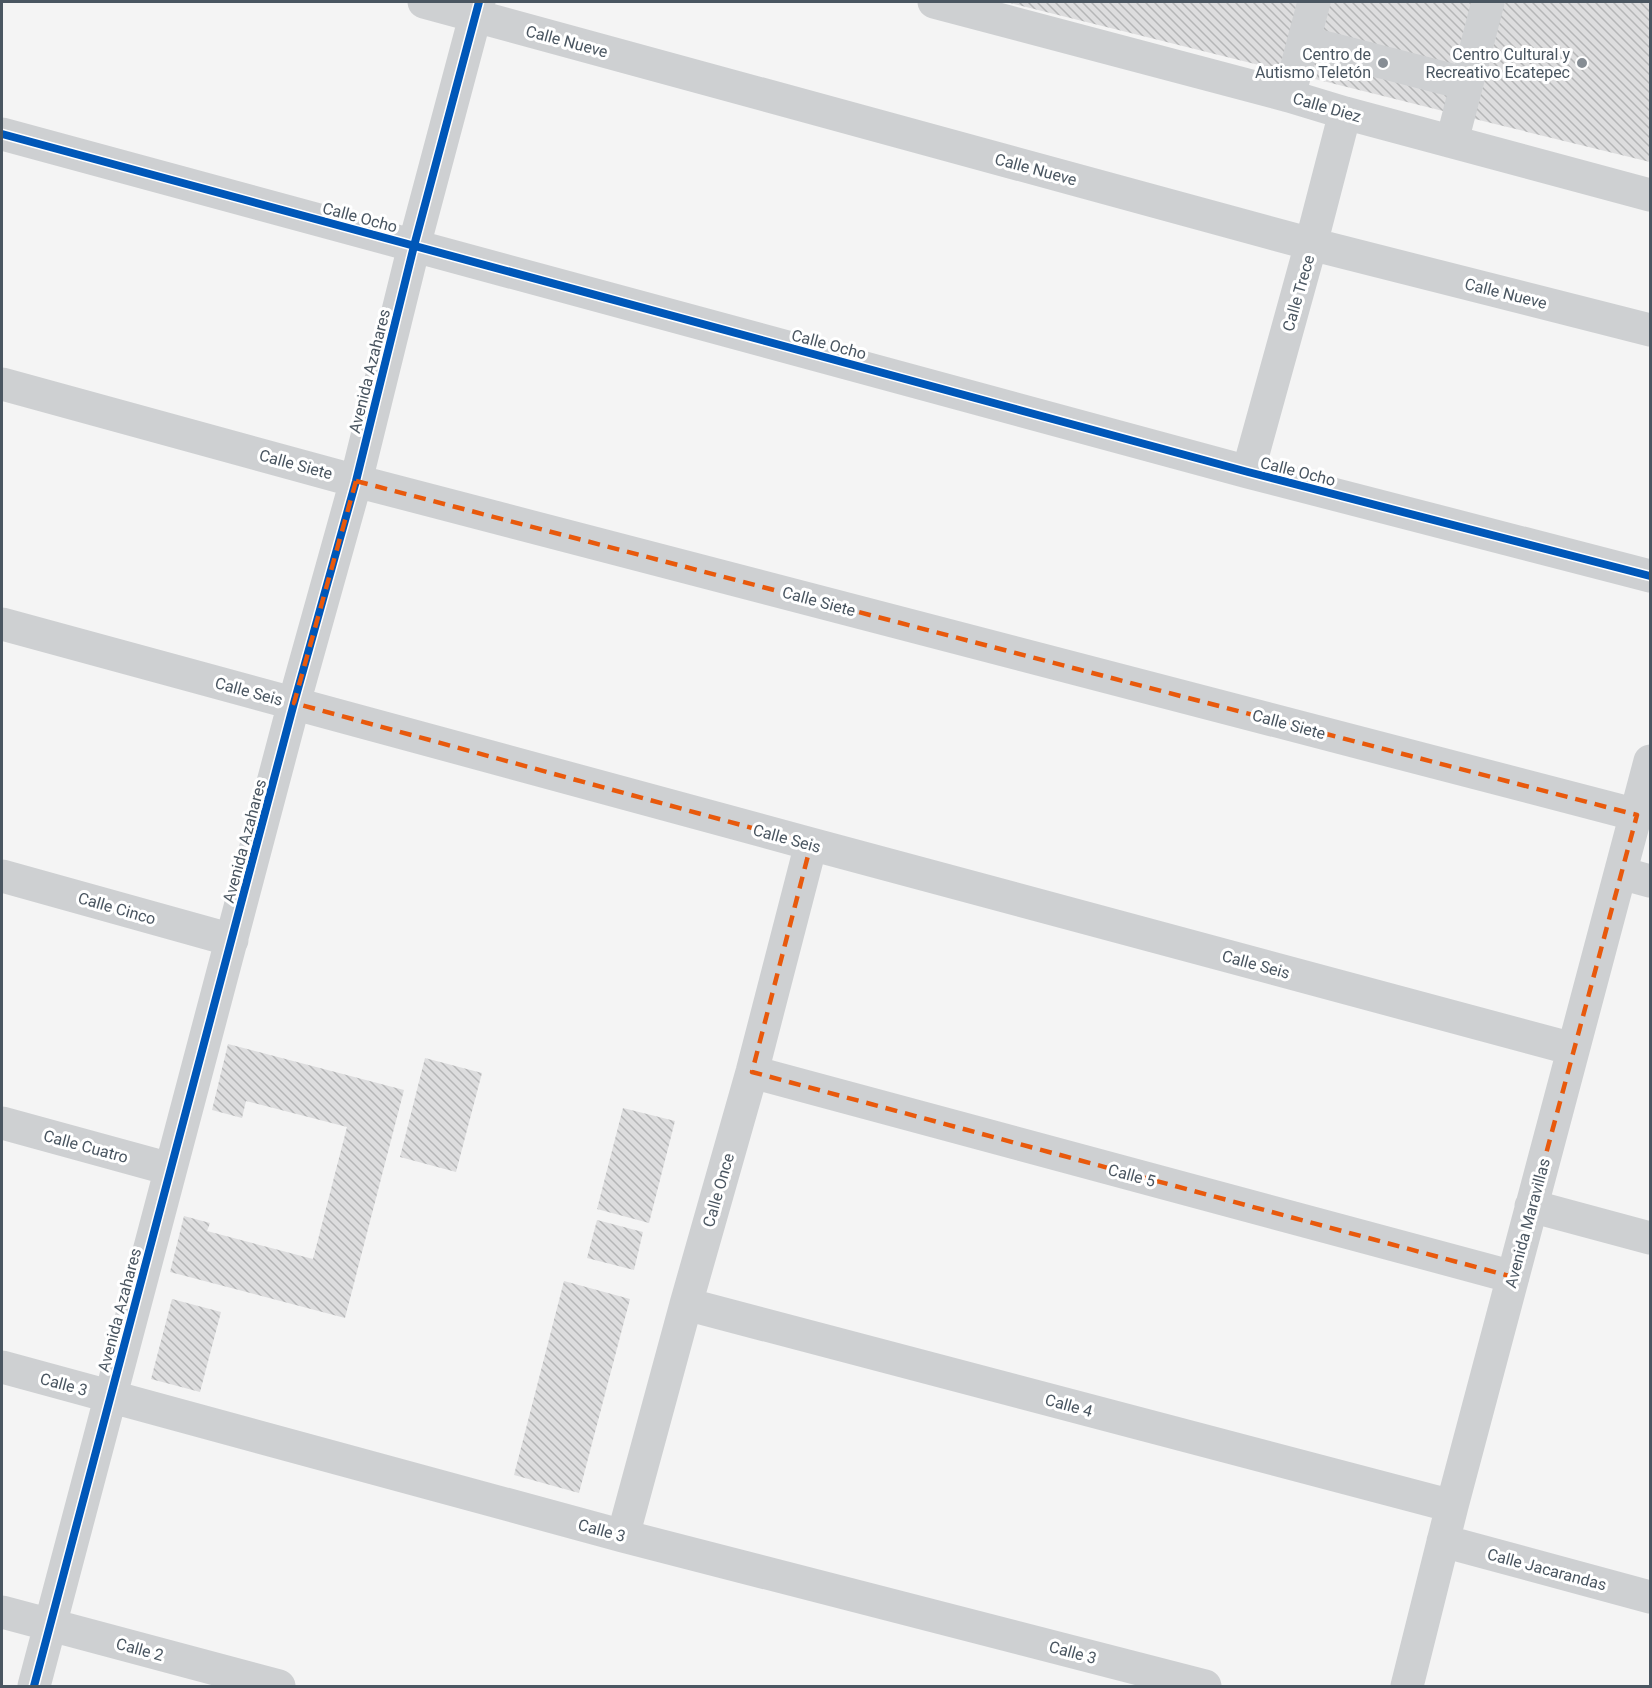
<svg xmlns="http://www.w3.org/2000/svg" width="1652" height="1688" font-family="Roboto,sans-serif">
<defs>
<pattern id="building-back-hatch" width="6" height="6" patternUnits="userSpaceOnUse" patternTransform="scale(1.5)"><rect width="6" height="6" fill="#ddddde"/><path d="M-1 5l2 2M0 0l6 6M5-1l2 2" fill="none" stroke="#b5b6b7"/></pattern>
</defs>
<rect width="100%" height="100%" fill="#f4f4f4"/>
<path fill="url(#building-back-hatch)" d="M 1006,2 L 1650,2 L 1650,162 L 1499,125 Z
M 228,1044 L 404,1090 L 345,1318 L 170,1272 L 184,1216 L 210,1223 L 207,1231 L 313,1259 L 347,1127 L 246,1101 L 242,1118 L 212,1110 Z
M 425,1058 L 482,1073 L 456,1172 L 400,1157 Z
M 623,1108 L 675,1121 L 649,1223 L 597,1209 Z
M 597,1220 L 643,1232 L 634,1270 L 587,1258 Z
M 564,1281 L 630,1299 L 579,1493 L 514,1475 Z
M 172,1299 L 221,1312 L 200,1392 L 151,1379 Z"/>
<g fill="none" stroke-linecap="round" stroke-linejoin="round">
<path stroke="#ced0d2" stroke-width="33" d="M 424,2 L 1311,244 L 1650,330
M 934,2 L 1289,96 L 1345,113 L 1650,195
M 1304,42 L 1467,84
M 1289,96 L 1314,2
M 2,134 L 1248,472 L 1650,576
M 1452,141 L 1488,2
M 2,384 L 356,481 L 1637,815
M 1248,472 L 1311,244 L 1345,113
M 2,624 L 811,844 L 1573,1049
M 1621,873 L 1650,881
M 2,876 L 232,940
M 752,1072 L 1513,1277
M 2,1123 L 170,1169
M 1531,1206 L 1650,1238
M 686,1304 L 1452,1506
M 2,1367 L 623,1536 L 1205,1686
M 623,1536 L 686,1304 L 752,1072 L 811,844
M 1443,1541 L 1650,1597
M 2,1612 L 279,1686
M 34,1686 L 294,703 L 356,481 L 414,246 L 479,2
M 1407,1686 L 1452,1506 L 1650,761"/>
<g stroke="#fff" stroke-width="11">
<path id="cycleway" d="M 2,134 L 1248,472 L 1650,576
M 34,1686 L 294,703 L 356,481 L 414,246 L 479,2"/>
</g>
<use href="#cycleway" stroke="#0057b8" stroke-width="8"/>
</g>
<path fill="none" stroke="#e8590c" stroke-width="4.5" stroke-dasharray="12 8" stroke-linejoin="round" d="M 356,481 L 1637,815 L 1513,1277 L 752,1072 L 811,844 L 294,703 Z"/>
<g fill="#868d94" stroke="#fff" stroke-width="2">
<circle cx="1383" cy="63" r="6"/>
<circle cx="1582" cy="63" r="6"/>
</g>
<g text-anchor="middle" stroke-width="6" stroke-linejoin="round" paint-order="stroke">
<g font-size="16" fill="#4a5661" stroke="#fff">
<text transform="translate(567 41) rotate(15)" y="6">Calle Nueve</text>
<text transform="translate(1327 107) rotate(16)" y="6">Calle Diez</text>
<text transform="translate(1036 169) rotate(15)" y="6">Calle Nueve</text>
<text transform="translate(360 217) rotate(15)" y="6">Calle Ocho</text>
<text transform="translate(1298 293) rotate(-74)" y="6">Calle Trece</text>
<text transform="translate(1506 293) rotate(14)" y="6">Calle Nueve</text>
<text transform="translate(829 344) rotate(15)" y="6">Calle Ocho</text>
<text transform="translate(369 371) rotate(-76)" y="6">Avenida Azahares</text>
<text transform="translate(296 464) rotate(15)" y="6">Calle Siete</text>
<text transform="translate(1298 471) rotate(14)" y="6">Calle Ocho</text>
<text transform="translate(819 601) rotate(15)" y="6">Calle Siete</text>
<text transform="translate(249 691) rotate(15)" y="6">Calle Seis</text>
<text transform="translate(1289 724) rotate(15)" y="6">Calle Siete</text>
<text transform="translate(787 838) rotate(15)" y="6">Calle Seis</text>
<text transform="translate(244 841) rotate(-75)" y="6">Avenida Azahares</text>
<text transform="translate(117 908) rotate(16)" y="6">Calle Cinco</text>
<text transform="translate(1256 964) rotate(15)" y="6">Calle Seis</text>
<text transform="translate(86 1146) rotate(15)" y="6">Calle Cuatro</text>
<text transform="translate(1132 1175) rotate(15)" y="6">Calle 5</text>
<text transform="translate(718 1190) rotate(-74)" y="6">Calle Once</text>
<text transform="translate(1527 1223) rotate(-75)" y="6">Avenida Maravillas</text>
<text transform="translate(119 1310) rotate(-75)" y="6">Avenida Azahares</text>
<text transform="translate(64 1384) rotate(15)" y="6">Calle 3</text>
<text transform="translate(1069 1405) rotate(15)" y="6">Calle 4</text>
<text transform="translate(602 1530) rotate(15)" y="6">Calle 3</text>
<text transform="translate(1547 1569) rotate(15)" y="6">Calle Jacarandas</text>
<text transform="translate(140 1649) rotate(15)" y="6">Calle 2</text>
<text transform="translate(1073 1652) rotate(15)" y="6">Calle 3</text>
</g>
<g font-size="16" fill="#4a5661" stroke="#fff" text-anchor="end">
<text x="1371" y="60">Centro de<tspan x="1371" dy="18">Autismo Teletón</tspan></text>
<text x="1570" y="60">Centro Cultural y<tspan x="1570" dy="18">Recreativo Ecatepec</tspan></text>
</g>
</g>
<rect width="1652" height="1688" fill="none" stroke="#4a5661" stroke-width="6"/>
</svg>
